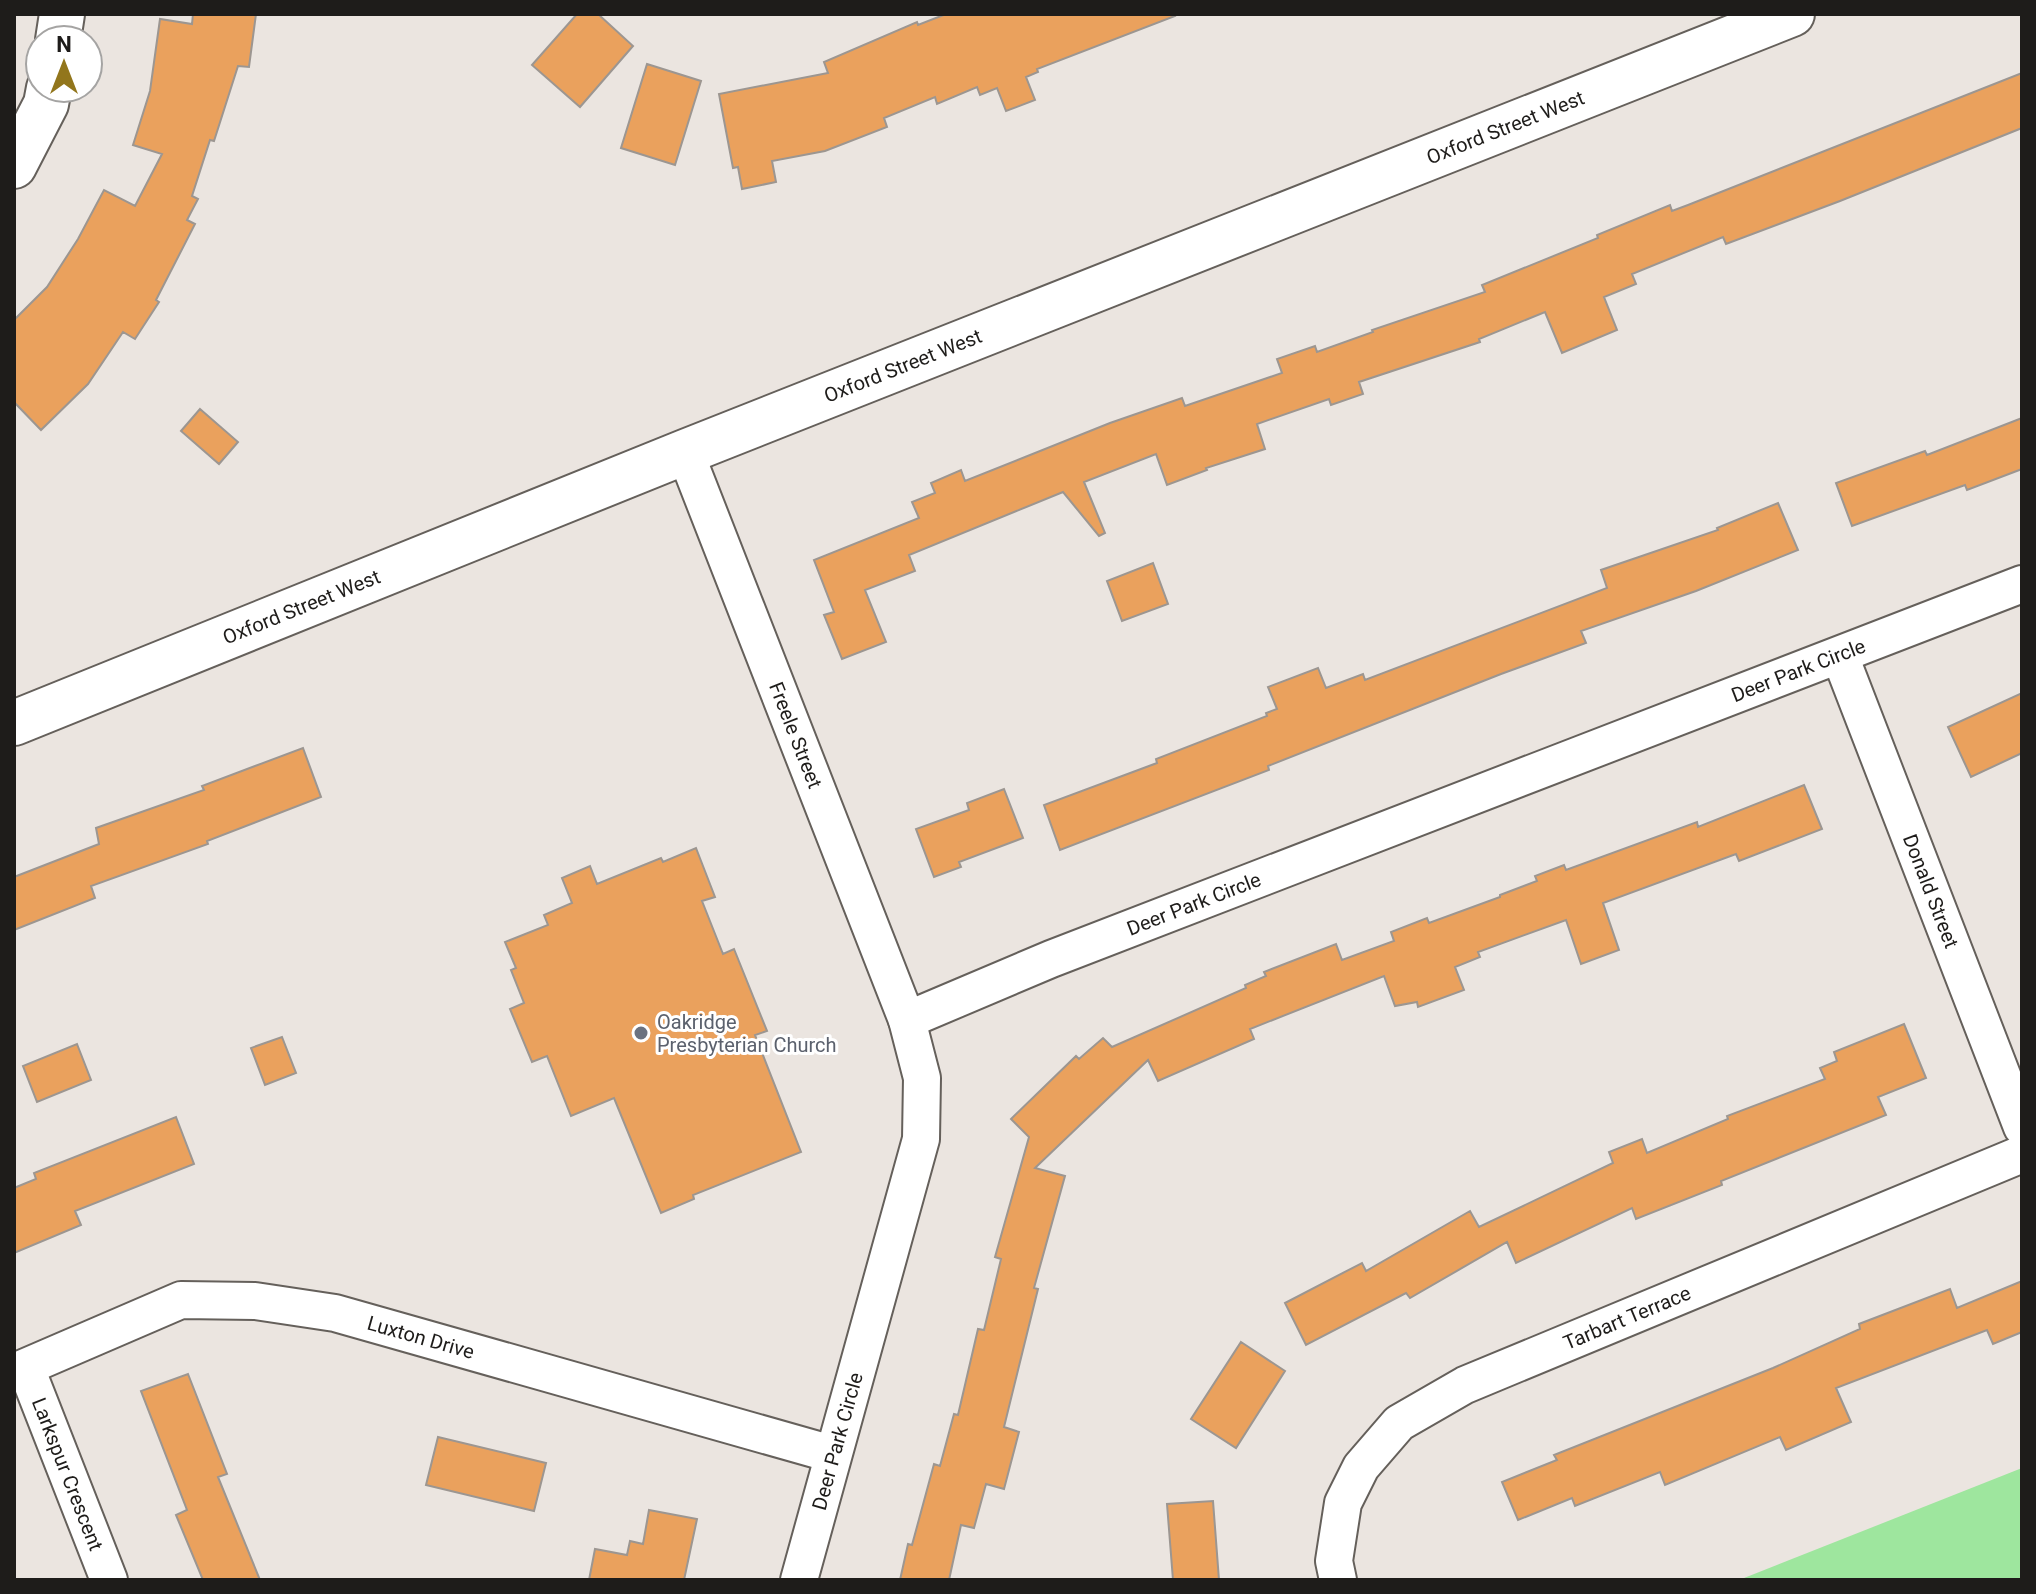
<svg xmlns="http://www.w3.org/2000/svg" width="2036" height="1594" font-family="Roboto,sans-serif">
<rect width="100%" height="100%" fill="#ebe5e0"/>
<path fill="#9ee69e" d="M 2022,1468 L 2022,1580 L 1739,1580 Z"/>
<path fill="#eaa15d" stroke="#9c9691" stroke-width="2" d="M 193,14 L 256,14 L 249,67 L 238,66 L 214,141 L 210,140 L 192,196 L 198,199 L 187,220 L 195,224 L 156,300 L 159,302 L 135,339 L 123,332 L 88,384 L 41,430 L 14,402 L 14,320 L 47,287 L 78,239 L 104,190 L 135,206 L 162,154 L 133,145 L 150,91 L 160,19 L 192,24 Z
M 577,14 L 598,14 L 633,46 L 580,107 L 532,65 Z
M 946,14 L 1174,14 L 1175,16 L 1037,69 L 1038,72 L 1026,77 L 1035,100 L 1006,111 L 997,88 L 980,95 L 977,87 L 937,104 L 935,97 L 884,118 L 887,127 L 825,151 L 772,161 L 776,182 L 742,189 L 738,167 L 733,168 L 719,94 L 828,73 L 824,62 L 917,22 L 918,25 Z
M 647,64 L 701,81 L 675,165 L 621,148 Z
M 2022,73 L 2022,128 L 1840,201 L 1726,244 L 1723,237 L 1632,274 L 1636,284 L 1604,297 L 1617,330 L 1562,353 L 1545,312 L 1479,339 L 1480,342 L 1359,382 L 1363,394 L 1331,405 L 1329,399 L 1257,424 L 1265,449 L 1206,468 L 1207,470 L 1167,485 L 1156,454 L 1084,482 L 1105,533 L 1099,536 L 1063,492 L 909,555 L 915,571 L 865,590 L 886,642 L 842,659 L 824,615 L 834,612 L 814,560 L 919,518 L 912,502 L 935,493 L 931,483 L 961,470 L 965,481 L 1110,423 L 1182,398 L 1185,406 L 1282,373 L 1277,359 L 1315,346 L 1317,352 L 1373,332 L 1372,330 L 1485,292 L 1482,285 L 1598,238 L 1597,235 L 1670,205 L 1672,211 L 1688,205 Z
M 200,409 L 238,442 L 219,464 L 181,431 Z
M 2022,418 L 2022,469 L 1967,490 L 1965,485 L 1852,526 L 1836,483 L 1925,451 L 1927,455 Z
M 1778,503 L 1798,550 L 1696,591 L 1581,631 L 1586,643 L 1501,674 L 1268,766 L 1269,770 L 1060,850 L 1044,805 L 1157,763 L 1156,759 L 1267,716 L 1266,713 L 1277,709 L 1268,687 L 1318,668 L 1326,688 L 1363,674 L 1365,680 L 1607,588 L 1601,570 L 1718,530 L 1717,528 Z
M 1153,563 L 1168,604 L 1122,621 L 1107,581 Z
M 2022,693 L 2022,753 L 1971,777 L 1948,727 Z
M 303,748 L 321,797 L 207,841 L 208,844 L 91,886 L 95,898 L 14,930 L 14,877 L 99,844 L 96,828 L 204,790 L 202,786 Z
M 1804,785 L 1822,829 L 1739,861 L 1736,854 L 1603,903 L 1619,950 L 1581,964 L 1566,920 L 1478,952 L 1480,957 L 1455,967 L 1464,990 L 1418,1007 L 1417,1002 L 1395,1006 L 1384,976 L 1250,1029 L 1254,1039 L 1158,1081 L 1148,1060 L 1035,1168 L 1065,1176 L 1034,1288 L 1038,1289 L 1004,1427 L 1019,1432 L 1004,1489 L 986,1484 L 974,1528 L 961,1525 L 949,1580 L 900,1580 L 908,1544 L 912,1545 L 934,1464 L 940,1466 L 954,1414 L 958,1415 L 978,1329 L 984,1330 L 1001,1259 L 995,1257 L 1029,1137 L 1011,1119 L 1076,1056 L 1079,1059 L 1103,1038 L 1112,1047 L 1246,988 L 1245,985 L 1266,976 L 1264,972 L 1336,944 L 1342,960 L 1394,941 L 1391,932 L 1427,918 L 1429,923 L 1500,897 L 1500,895 L 1537,881 L 1535,876 L 1564,865 L 1566,870 L 1697,822 L 1698,827 Z
M 1004,789 L 1023,838 L 959,862 L 961,867 L 934,877 L 916,829 L 969,810 L 967,803 Z
M 696,848 L 715,897 L 702,901 L 723,954 L 734,949 L 767,1031 L 755,1035 L 801,1152 L 693,1195 L 694,1199 L 661,1213 L 614,1098 L 571,1116 L 547,1056 L 532,1062 L 510,1009 L 524,1003 L 511,970 L 516,968 L 505,942 L 548,925 L 544,915 L 572,903 L 562,878 L 590,866 L 597,884 L 661,858 L 663,862 Z
M 1904,1024 L 1926,1078 L 1878,1097 L 1886,1115 L 1721,1181 L 1722,1185 L 1636,1219 L 1632,1208 L 1516,1263 L 1507,1242 L 1410,1298 L 1406,1293 L 1306,1345 L 1285,1303 L 1362,1263 L 1366,1271 L 1470,1211 L 1479,1227 L 1613,1163 L 1609,1152 L 1642,1139 L 1647,1153 L 1728,1119 L 1727,1116 L 1825,1079 L 1820,1068 L 1837,1061 L 1834,1052 Z
M 282,1037 L 296,1073 L 265,1085 L 251,1048 Z
M 77,1044 L 91,1080 L 37,1102 L 23,1066 Z
M 176,1117 L 194,1164 L 75,1211 L 81,1225 L 14,1253 L 14,1188 L 36,1179 L 34,1173 Z
M 2022,1281 L 2022,1332 L 1993,1344 L 1987,1330 L 1836,1388 L 1851,1422 L 1786,1450 L 1780,1437 L 1665,1485 L 1660,1472 L 1575,1506 L 1572,1498 L 1518,1520 L 1502,1482 L 1557,1460 L 1554,1455 L 1773,1368 L 1860,1329 L 1859,1324 L 1950,1289 L 1957,1308 Z
M 1241,1342 L 1285,1371 L 1236,1448 L 1191,1419 Z
M 188,1374 L 227,1474 L 218,1477 L 260,1580 L 203,1580 L 176,1515 L 187,1510 L 141,1391 Z
M 438,1437 L 546,1463 L 534,1511 L 426,1485 Z
M 1213,1501 L 1219,1580 L 1173,1580 L 1167,1504 Z
M 649,1510 L 697,1519 L 684,1580 L 589,1580 L 595,1549 L 627,1555 L 630,1541 L 643,1544 Z"/>
<g fill="none" stroke-linecap="round" stroke-linejoin="round">
<g stroke="#65605b" stroke-width="40">
<g id="street">
<path id="s1" d="M 685,452 L 907,1020"/>
<path id="s2" d="M 1840,656 L 2022,1127"/>
<path id="s3" d="M 26,1368 L 109,1580"/>
<path id="s4" d="M 14,1372 L 181,1300 L 255,1301 L 335,1313 L 832,1454"/>
<path id="s5" d="M 799,1580 L 921,1139 L 922,1078 L 907,1020 L 1051,959 L 2022,584"/>
<path id="s6" d="M 1338,1580 L 1334,1561 L 1343,1503 L 1361,1467 L 1399,1423 L 1465,1385 L 2022,1154"/>
</g>
</g>
<g stroke="#65605b" stroke-width="48">
<g id="secondary">
<path d="M 58,40 L 62,14"/>
<path d="M 14,166 L 46,104 L 49,88"/>
<path id="s7" d="M 14,723 L 685,452 L 1792,14"/>
</g>
</g>
<use href="#street" stroke="#fff" stroke-width="36"/>
<use href="#secondary" stroke="#fff" stroke-width="44"/>
</g>
<circle fill="#6b7280" stroke="#fff" stroke-width="3" cx="641" cy="1033" r="8"/>
<g text-anchor="middle" stroke-width="6" stroke-linejoin="round" paint-order="stroke">
<g font-size="20" fill="#1e1c1a" stroke="#fff">
<text dy="7" stroke="none"><textPath href="#s7" startOffset="1606">Oxford Street West</textPath></text>
<text dy="7" stroke="none"><textPath href="#s7" startOffset="958">Oxford Street West</textPath></text>
<text dy="7" stroke="none"><textPath href="#s7" startOffset="310">Oxford Street West</textPath></text>
<text dy="7" stroke="none"><textPath href="#s5" startOffset="1536">Deer Park Circle</textPath></text>
<text dy="7" stroke="none"><textPath href="#s1" startOffset="304">Freele Street</textPath></text>
<text dy="7" stroke="none"><textPath href="#s2" startOffset="252">Donald Street</textPath></text>
<text dy="7" stroke="none"><textPath href="#s5" startOffset="888">Deer Park Circle</textPath></text>
<text dy="7" stroke="none"><textPath href="#s6" startOffset="428">Tarbart Terrace</textPath></text>
<text dy="7" stroke="none"><textPath href="#s4" startOffset="426">Luxton Drive</textPath></text>
<text dy="7" stroke="none"><textPath href="#s5" startOffset="144">Deer Park Circle</textPath></text>
<text dy="7" stroke="none"><textPath href="#s3" startOffset="114">Larkspur Crescent</textPath></text>
</g>
<g font-size="20" fill="#5b616d" stroke="#fff" text-anchor="start">
<text x="657" y="1029">Oakridge<tspan x="657" dy="23">Presbyterian Church</tspan></text>
</g>
</g>
<rect width="2036" height="1594" fill="none" stroke="#1e1c1a" stroke-width="32"/>
<g transform="translate(64 64)"><circle r="38" fill="#ffffff" stroke="#a5a4a3" stroke-width="2"/>
<path d="M0-6L14 30L0 20L-14 30Z" fill="#92761c"/>
<text y="-12" font-size="22" font-weight="bold" text-anchor="middle" fill="#1e1c1a">N</text>
</g>
</svg>
